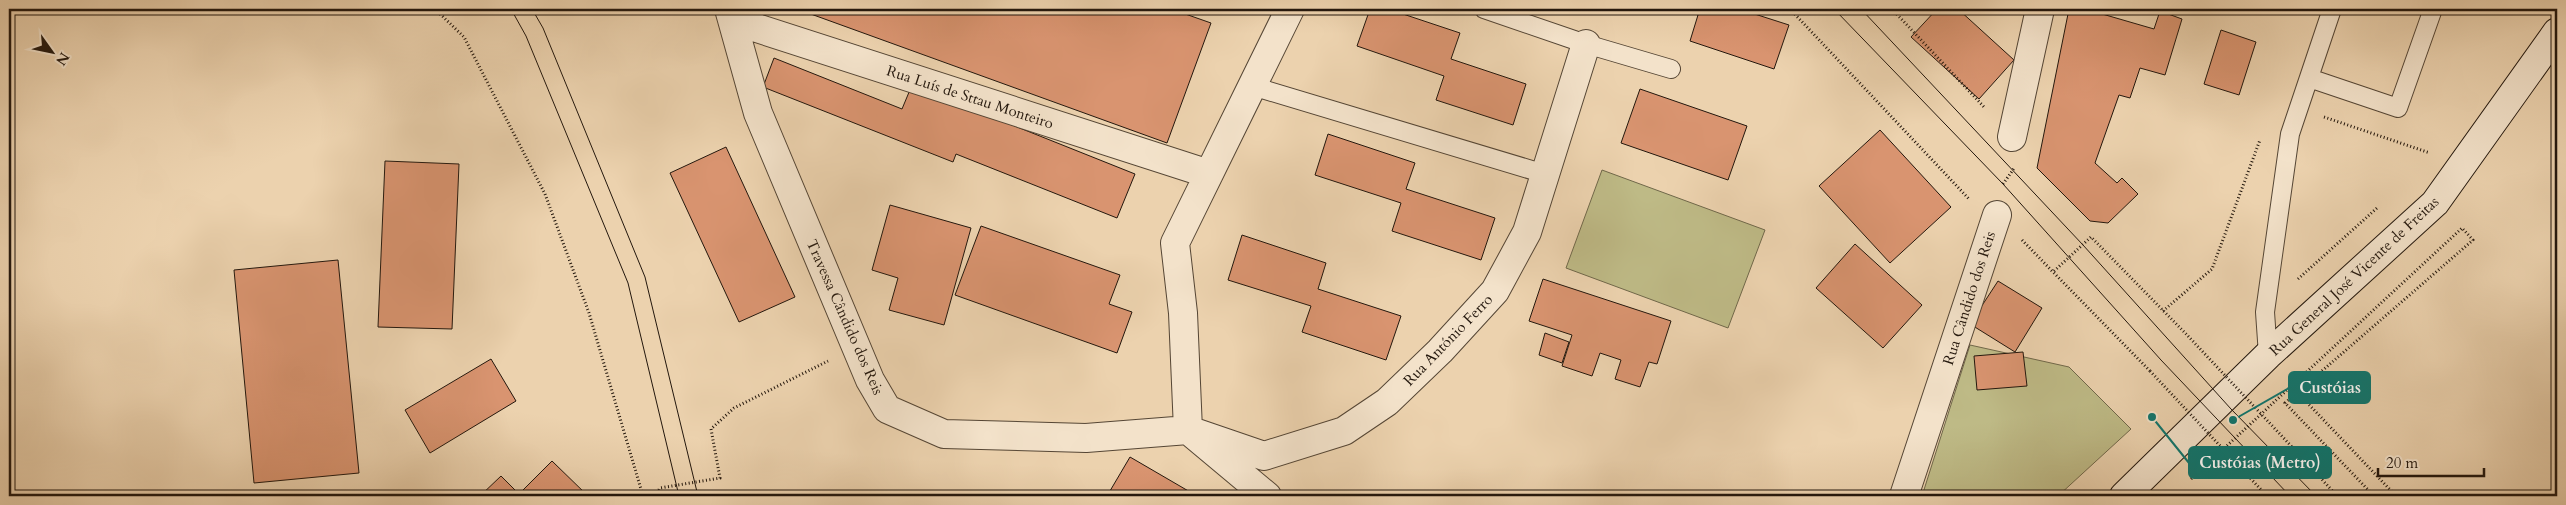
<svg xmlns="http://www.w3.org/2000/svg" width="2566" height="505" font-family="Cardo,serif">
<rect width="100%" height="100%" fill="#ecd2ae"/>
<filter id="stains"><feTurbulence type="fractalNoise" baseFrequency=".004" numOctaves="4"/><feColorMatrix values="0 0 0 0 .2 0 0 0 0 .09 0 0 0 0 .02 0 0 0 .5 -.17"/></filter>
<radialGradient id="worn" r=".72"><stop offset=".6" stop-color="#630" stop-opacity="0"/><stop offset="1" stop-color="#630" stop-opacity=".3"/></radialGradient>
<path fill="#beba86" stroke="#70684a" d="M 1602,170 L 1765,230 L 1728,328 L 1566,268 Z
M 1970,345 L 2069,367 L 2131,429 L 2058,496 L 1922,496 Z"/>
<path fill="#d99470" stroke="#23170d" d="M 797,9 L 1171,9 L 1211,23 L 1167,143 Z
M 1370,9 L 1388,9 L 1460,33 L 1451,59 L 1526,84 L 1513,125 L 1436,100 L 1444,76 L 1357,46 Z
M 1679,9 L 1739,9 L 1789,25 L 1774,69 L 1690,41 L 1698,15 Z
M 1937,9 L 1958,9 L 2014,60 L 1979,99 L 1911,37 Z
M 2069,9 L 2085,9 L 2154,29 L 2160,11 L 2182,19 L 2165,75 L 2140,68 L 2130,98 L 2119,95 L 2095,163 L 2117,183 L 2122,178 L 2138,194 L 2108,223 L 2090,221 L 2037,168 Z
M 2221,30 L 2256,42 L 2239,95 L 2204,84 Z
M 774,58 L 902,109 L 912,85 L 1135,174 L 1117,218 L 956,154 L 953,162 L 763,87 Z
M 1640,89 L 1747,126 L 1728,180 L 1621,143 Z
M 1880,130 L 1951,207 L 1890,263 L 1819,186 Z
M 1328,134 L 1415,163 L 1406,189 L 1495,218 L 1481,260 L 1392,231 L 1401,203 L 1315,175 Z
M 726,147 L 795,297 L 739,322 L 670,173 Z
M 385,161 L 459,164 L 452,329 L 378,327 Z
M 890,205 L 971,228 L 944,325 L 889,310 L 898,278 L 872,270 Z
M 981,226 L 1120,275 L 1109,304 L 1132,312 L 1117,353 L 955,295 Z
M 1242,235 L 1326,263 L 1318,289 L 1401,316 L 1386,360 L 1302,332 L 1311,306 L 1228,280 Z
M 1855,244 L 1922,305 L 1883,348 L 1816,288 Z
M 338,260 L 359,473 L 254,483 L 234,270 Z
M 1543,279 L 1671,321 L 1657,364 L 1649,362 L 1640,387 L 1615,379 L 1621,360 L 1600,353 L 1592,376 L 1562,366 L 1572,335 L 1529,321 Z
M 1998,281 L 2042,308 L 2015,352 L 1970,324 Z
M 1545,333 L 1569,342 L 1562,363 L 1539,355 Z
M 2023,352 L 2027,386 L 1977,390 L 1974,356 Z
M 491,359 L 516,401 L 430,453 L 405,410 Z
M 1130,457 L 1197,496 L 1107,496 Z
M 552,461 L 588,496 L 480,496 L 501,476 L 519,494 Z"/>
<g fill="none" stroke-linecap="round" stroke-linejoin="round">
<g stroke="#554635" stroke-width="20">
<path id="service" d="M 1484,9 L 1586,44 L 1671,69
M 2309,78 L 2398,108 L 2433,9
M 1252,86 L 1545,174
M 2268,355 L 2265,312 L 2290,134 L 2332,9"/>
</g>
<g stroke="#554635" stroke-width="30">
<path id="minor" d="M 729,9 L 758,113 L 870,380 L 887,409 L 944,434 L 1086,438 L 1188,430 L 1267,496
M 1290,9 L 1175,243 L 1183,313 L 1188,430 L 1264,456 L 1344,431 L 1387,402 L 1440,351 L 1495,291 L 1527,232 L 1586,44
M 732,20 L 1209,174
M 2012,137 L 2040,9
M 1904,496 L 1997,215"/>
</g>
<g stroke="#23170d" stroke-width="30">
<path id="secondary" d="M 2124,496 L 2268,355 L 2435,203 L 2557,32"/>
</g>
<path stroke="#23170d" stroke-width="3" stroke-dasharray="1 2.5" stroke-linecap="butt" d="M 435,9 L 464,37 L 545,194 L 589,313 L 643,496
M 1790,9 L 1969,199
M 1892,9 L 1985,108
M 2324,117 L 2430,153
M 2003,184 L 2015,167
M 2022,240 L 2053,272
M 2298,279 L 2377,208
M 2163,311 L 2212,269 L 2260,140
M 2150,371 L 2053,272 L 2091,237 L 2188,336
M 2297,392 L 2396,496
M 2308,464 L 2337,496
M 2191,479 L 2462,228 L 2473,240 L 2285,403 L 2374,496
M 655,496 L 660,488 L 720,478 L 711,429 L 734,408 L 828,361
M 2210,496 L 2213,494 L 2215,496"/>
<use href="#service" stroke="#f3e2ca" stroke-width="18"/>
<use href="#minor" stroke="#f3e2ca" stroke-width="28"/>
<use href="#secondary" stroke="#f3e2ca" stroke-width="28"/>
<path stroke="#23170d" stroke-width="1" d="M 511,9 L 526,36 L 628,283 L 679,496
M 532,9 L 543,28 L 645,277 L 698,496
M 1834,9 L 2003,184 L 2161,360 L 2290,496
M 1861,9 L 2083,245 L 2231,409 L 2316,496"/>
<path stroke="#23170d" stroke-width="3" stroke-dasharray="1 2.5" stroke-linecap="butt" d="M 2188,336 L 2308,464
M 2150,371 L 2267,496"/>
</g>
<g text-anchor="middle" stroke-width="4.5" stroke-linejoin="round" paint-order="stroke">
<g font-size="15" fill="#23170d" stroke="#f3e2ca">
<text transform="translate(970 97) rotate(18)" y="5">Rua Luís de Sttau Monteiro</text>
<text transform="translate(2354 276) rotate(-43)" y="5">Rua General José Vicente de Freitas</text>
<text transform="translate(1969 298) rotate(-72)" y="5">Rua Cândido dos Reis</text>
<text transform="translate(845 317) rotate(66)" y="5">Travessa Cândido dos Reis</text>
<text transform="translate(1448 340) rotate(-46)" y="5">Rua António Ferro</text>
</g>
</g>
<path fill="none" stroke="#0f766e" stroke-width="2" d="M2233 420L2289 388M2152 417L2189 463"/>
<g fill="#0f766e" stroke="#f3e2ca" stroke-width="2">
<circle cx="2233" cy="420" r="5"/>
<circle cx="2152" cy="417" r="5"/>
</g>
<g fill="#0f766e" stroke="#0f766e" stroke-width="2">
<rect x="2289" y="372" width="81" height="31" rx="5"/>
<rect x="2189" y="447" width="142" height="31" rx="5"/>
</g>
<g font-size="16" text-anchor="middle" font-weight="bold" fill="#fff">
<text x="2330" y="393">Custóias</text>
<text x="2260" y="468">Custóias (Metro)</text>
</g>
<rect width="2566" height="505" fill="none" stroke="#ecd2ae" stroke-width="30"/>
<rect x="10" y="10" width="2546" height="485" fill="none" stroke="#23170d" stroke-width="2.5"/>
<rect x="15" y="15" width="2536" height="475" fill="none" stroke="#23170d"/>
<g transform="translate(52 52) rotate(123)" stroke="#f3e2ca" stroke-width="4" paint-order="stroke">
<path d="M0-4L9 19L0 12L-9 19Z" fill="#23170d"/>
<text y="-8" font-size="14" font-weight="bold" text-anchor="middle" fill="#23170d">N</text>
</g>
<path d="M2378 468v8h106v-8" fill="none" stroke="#23170d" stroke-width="2.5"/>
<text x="2386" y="468" font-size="15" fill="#23170d" stroke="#f3e2ca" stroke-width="4" paint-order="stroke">20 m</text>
<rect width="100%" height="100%" filter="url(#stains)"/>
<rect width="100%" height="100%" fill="url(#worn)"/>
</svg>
